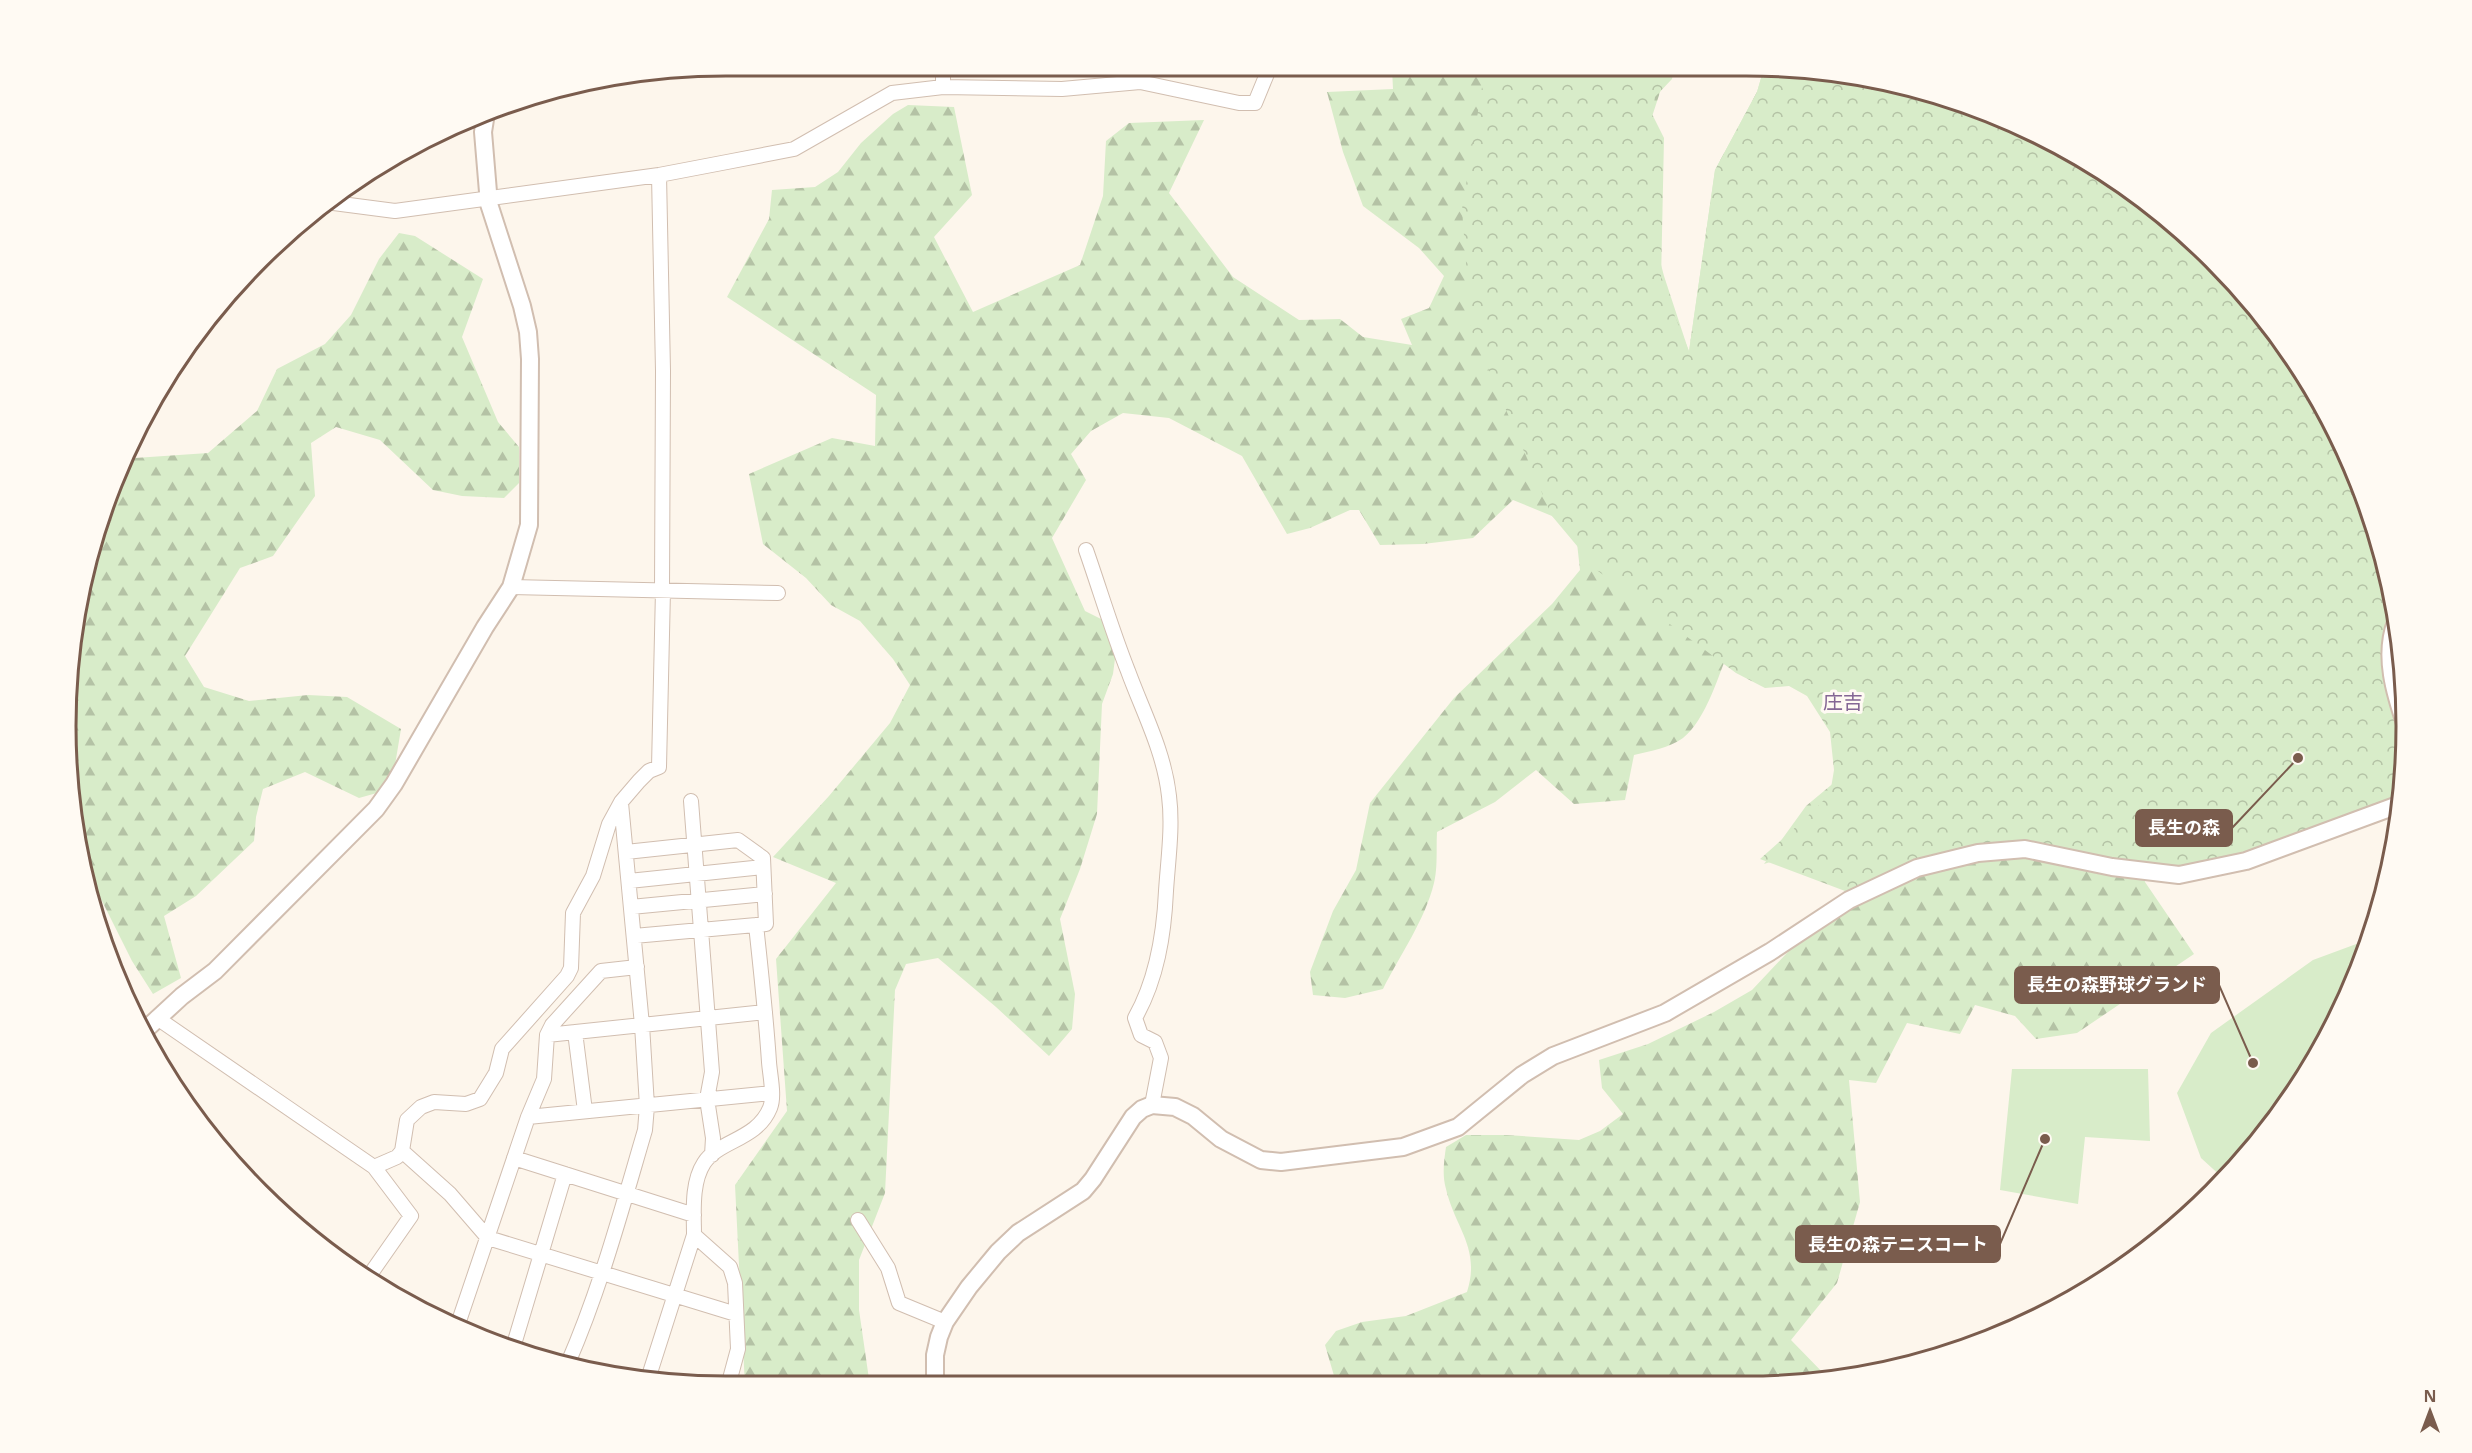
<svg xmlns="http://www.w3.org/2000/svg" width="2472" height="1453" font-family="'Noto Sans','Noto Sans JP',sans-serif">
<defs>
<pattern id="forest-firs" width="22" height="20" patternUnits="userSpaceOnUse" patternTransform="scale(1.5)"><rect width="22" height="20" fill="#d8ecc9"/><path d="M5 1l3.5 6h-7zM16 11l3.5 6h-7z" fill="#b4c2a5"/></pattern>
<pattern id="park-crowns" width="20" height="18" patternUnits="userSpaceOnUse" patternTransform="scale(1.5)"><rect width="20" height="18" fill="#d8ecc9"/><path d="M2 6a3 3 0 1 1 6 0M12 15a3 3 0 1 1 6 0" fill="none" stroke="#b4c2a5"/></pattern>
</defs>
<rect width="100%" height="100%" fill="#fdf6ec"/>
<path fill="url(#forest-firs)" d="M 1789,67 L 1888,87 L 1920,204 L 2112,177 L 2212,259 L 2294,359 L 2139,844 L 2145,882 L 2194,954 L 2077,1033 L 2036,1039 L 2015,1016 L 1975,1005 L 1960,1034 L 1907,1023 L 1876,1083 L 1849,1080 L 1860,1202 L 1837,1283 L 1791,1340 L 1828,1378 L 1789,1386 L 1729,1386 L 1724,1376 L 1703,1386 L 1337,1386 L 1325,1345 L 1336,1331 L 1362,1322 L 1406,1316 L 1467,1292 C 1481,1248 1455,1228 1446,1189 C 1442,1175 1444,1161 1446,1147 L 1466,1135 L 1507,1135 L 1579,1140 L 1600,1131 L 1623,1114 L 1602,1088 L 1599,1060 L 1648,1044 L 1714,1012 L 1752,990 L 1816,922 L 1862,881 L 1842,838 L 1764,864 L 1806,806 L 1890,736 L 1730,647 C 1719,674 1706,720 1683,738 C 1669,748 1651,751 1634,755 L 1625,800 L 1574,804 L 1536,770 L 1495,802 L 1437,832 C 1436,848 1438,867 1434,883 C 1425,920 1400,955 1383,989 L 1345,998 L 1313,995 L 1310,972 L 1333,911 L 1356,870 L 1370,803 L 1454,698 L 1552,604 L 1580,570 L 1576,534 L 1552,516 L 1513,500 L 1473,538 L 1423,544 L 1380,545 L 1359,510 L 1350,510 L 1310,528 L 1287,534 L 1242,456 L 1169,418 L 1123,413 L 1091,431 L 1071,454 L 1086,480 L 1052,538 L 1085,611 L 1119,628 L 1113,674 L 1102,704 L 1097,814 L 1080,869 L 1060,919 L 1075,994 L 1072,1029 L 1049,1056 L 996,1007 L 938,958 L 906,964 L 895,990 L 885,1193 L 859,1260 L 859,1310 L 870,1386 L 745,1386 L 735,1185 L 787,1111 L 776,959 L 836,883 L 773,857 L 829,796 L 890,723 L 910,685 L 893,659 L 860,621 L 831,605 L 806,578 L 763,544 L 749,474 L 832,438 L 875,446 L 876,395 L 727,297 L 769,219 L 772,190 L 815,187 L 838,172 L 861,143 L 893,114 L 908,105 L 954,107 L 972,195 L 934,237 L 973,312 L 1080,265 L 1103,196 L 1106,141 L 1129,123 L 1204,120 L 1169,193 L 1233,277 L 1299,320 L 1340,319 L 1363,337 L 1412,345 L 1401,319 L 1429,308 L 1444,276 L 1419,248 L 1363,206 L 1343,152 L 1327,92 L 1393,89 L 1392,69 L 1674,68 L 1663,83 L 1646,135 L 1647,211 L 1664,276 L 1689,352 L 1715,170 L 1757,92 L 1764,68 Z
M 399,233 L 415,236 L 483,279 L 462,337 L 498,422 L 519,447 L 519,483 L 504,498 L 462,496 L 433,490 L 380,440 L 336,427 L 311,443 L 315,496 L 273,556 L 240,568 L 185,656 L 204,687 L 249,701 L 308,695 L 347,697 L 401,729 L 391,789 L 359,798 L 305,772 L 263,789 L 256,817 L 254,841 L 196,896 L 164,916 L 181,978 L 153,994 L 132,961 L 90,877 L 67,769 L 72,641 L 89,555 L 126,455 L 135,458 L 208,453 L 257,411 L 277,369 L 325,344 L 351,315 L 379,259 Z"/>
<path fill="url(#park-crowns)" d="M 1789,67 L 1957,101 L 2112,177 L 2212,259 L 2294,359 L 2356,473 L 2393,597 L 2396,711 L 2405,739 L 2399,800 L 2222,862 L 2177,868 L 2022,846 L 1853,894 L 1760,859 L 1807,817 L 1830,794 L 1834,770 L 1830,732 L 1807,696 L 1789,686 L 1765,688 L 1736,673 L 1598,571 L 1552,516 L 1471,329 L 1462,209 L 1485,69 L 1674,68 L 1672,79 L 1655,97 L 1652,114 L 1664,138 L 1661,282 L 1689,351 L 1715,170 L 1757,92 L 1764,68 Z"/>
<path fill="#d8ecc9" d="M 2359,943 L 2364,951 L 2356,979 L 2295,1093 L 2224,1179 L 2201,1158 L 2177,1093 L 2211,1033 L 2313,960 Z
M 2012,1069 L 2148,1069 L 2150,1141 L 2085,1137 L 2078,1204 L 2000,1190 Z"/>
<g fill="none" stroke-linecap="round" stroke-linejoin="round">
<g stroke="#d1beb0" stroke-width="16">
<path id="minor" d="M 943,87 L 943,71
M 659,175 L 663,371 L 662,590
M 326,202 L 395,211 L 659,175 L 727,162 L 794,149 L 892,93 L 943,87 L 1062,89 L 1140,82 L 1239,103 L 1255,103 L 1269,69
M 1086,550 C 1100,590 1112,631 1128,671 C 1143,712 1164,751 1169,796 C 1173,827 1168,860 1166,891 C 1164,935 1157,979 1135,1018 L 1141,1035 L 1155,1042 L 1161,1058 L 1152,1105
M 511,587 L 778,593
M 691,801 L 712,1072 L 707,1099 L 713,1138 L 712,1155
M 626,852 L 738,840 L 763,858 L 766,924 L 634,936
M 629,881 L 763,867
M 631,907 L 765,894
M 157,1018 L 374,1167 L 411,1216 L 367,1279
M 575,1032 L 585,1111
M 547,1035 L 765,1012
M 528,1117 L 772,1093
M 402,1151 L 450,1194 L 488,1238 L 736,1314
M 514,1158 L 694,1215
M 374,1167 L 397,1157 L 402,1151 L 407,1120 L 421,1107 L 434,1102 L 466,1104 L 480,1099 L 496,1073 L 502,1049 L 567,976 L 571,968 L 573,913 L 593,876 L 609,824 L 621,802 L 639,781 L 649,771 L 659,767 L 663,590
M 858,1220 L 888,1268 L 899,1303 L 945,1322
M 458,1324 L 528,1117 L 544,1079 L 547,1035 L 552,1025 L 601,971 L 637,967
M 512,1351 L 565,1174
M 568,1363 C 601,1287 622,1208 645,1130 L 647,1106 L 642,1025 L 621,803
M 648,1379 L 694,1235
M 728,1386 L 738,1349 L 735,1283 L 730,1267 L 694,1235 C 694,1213 691,1183 704,1163 C 719,1140 757,1140 770,1108 C 775,1096 770,1076 769,1062 C 766,1016 761,971 756,925"/>
</g>
<g stroke="#d1beb0" stroke-width="20">
<path id="tertiary" d="M 2396,622 C 2383,656 2395,694 2406,726
M 143,1032 L 182,996 L 215,971 L 376,809 L 394,784 L 485,627 L 511,587 L 529,525 L 530,359 L 528,332 L 522,306 L 489,204 L 483,132 L 486,113
M 935,1386 L 935,1355 L 939,1337 L 945,1322 L 969,1287 L 998,1252 L 1018,1233 L 1083,1191 L 1093,1179 L 1133,1117 L 1142,1109 L 1152,1105 L 1175,1107 L 1193,1116 L 1221,1139 L 1261,1160 L 1281,1162 L 1403,1147 L 1458,1127 L 1522,1075 L 1553,1056 L 1665,1013 L 1770,952 L 1849,900 L 1917,868 L 1978,853 L 2025,849 L 2112,867 L 2179,875 L 2246,861 L 2398,805"/>
</g>
<use href="#minor" stroke="#fff" stroke-width="14"/>
<use href="#tertiary" stroke="#fff" stroke-width="16"/>
</g>
<g text-anchor="middle" stroke-width="6" stroke-linejoin="round" paint-order="stroke">
<g font-size="20" fill="#846695" stroke="#fffaf3">
<text x="1843" y="709">庄吉</text>
</g>
</g>
<path d="M0 0H2472V1453H0ZM726 76H1746A650 650 0 0 1 2396 726V726A650 650 0 0 1 1746 1376H726A650 650 0 0 1 76 726V726A650 650 0 0 1 726 76Z" fill="#fffaf3" fill-rule="evenodd"/>
<path fill="none" stroke="#7a5c4d" stroke-width="3" d="M726 76H1746A650 650 0 0 1 2396 726V726A650 650 0 0 1 1746 1376H726A650 650 0 0 1 76 726V726A650 650 0 0 1 726 76Z"/>
<path fill="none" stroke="#7a5c4d" stroke-width="2" d="M2298 758L2232 828M2253 1063L2219 985M2045 1139L2000 1244"/>
<g fill="#7a5c4d" stroke="#fffaf3" stroke-width="2">
<circle cx="2298" cy="758" r="6"/>
<circle cx="2253" cy="1063" r="6"/>
<circle cx="2045" cy="1139" r="6"/>
</g>
<g fill="#7a5c4d" stroke="#7a5c4d" stroke-width="2">
<rect x="2136" y="810" width="96" height="36" rx="6"/>
<rect x="2015" y="967" width="204" height="36" rx="6"/>
<rect x="1796" y="1226" width="204" height="36" rx="6"/>
</g>
<g font-size="18" text-anchor="middle" font-weight="bold" fill="#fff">
<text x="2184" y="834">長生の森</text>
<text x="2117" y="991">長生の森野球グランド</text>
<text x="1898" y="1251">長生の森テニスコート</text>
</g>
<g transform="translate(2430 1411)" stroke="#fffaf3" stroke-width="4.5" paint-order="stroke">
<path d="M0-4.5L10 22L0 15L-10 22Z" fill="#7a5c4d"/>
<text y="-9" font-size="16" font-weight="bold" text-anchor="middle" fill="#7a5c4d">N</text>
</g>
</svg>
